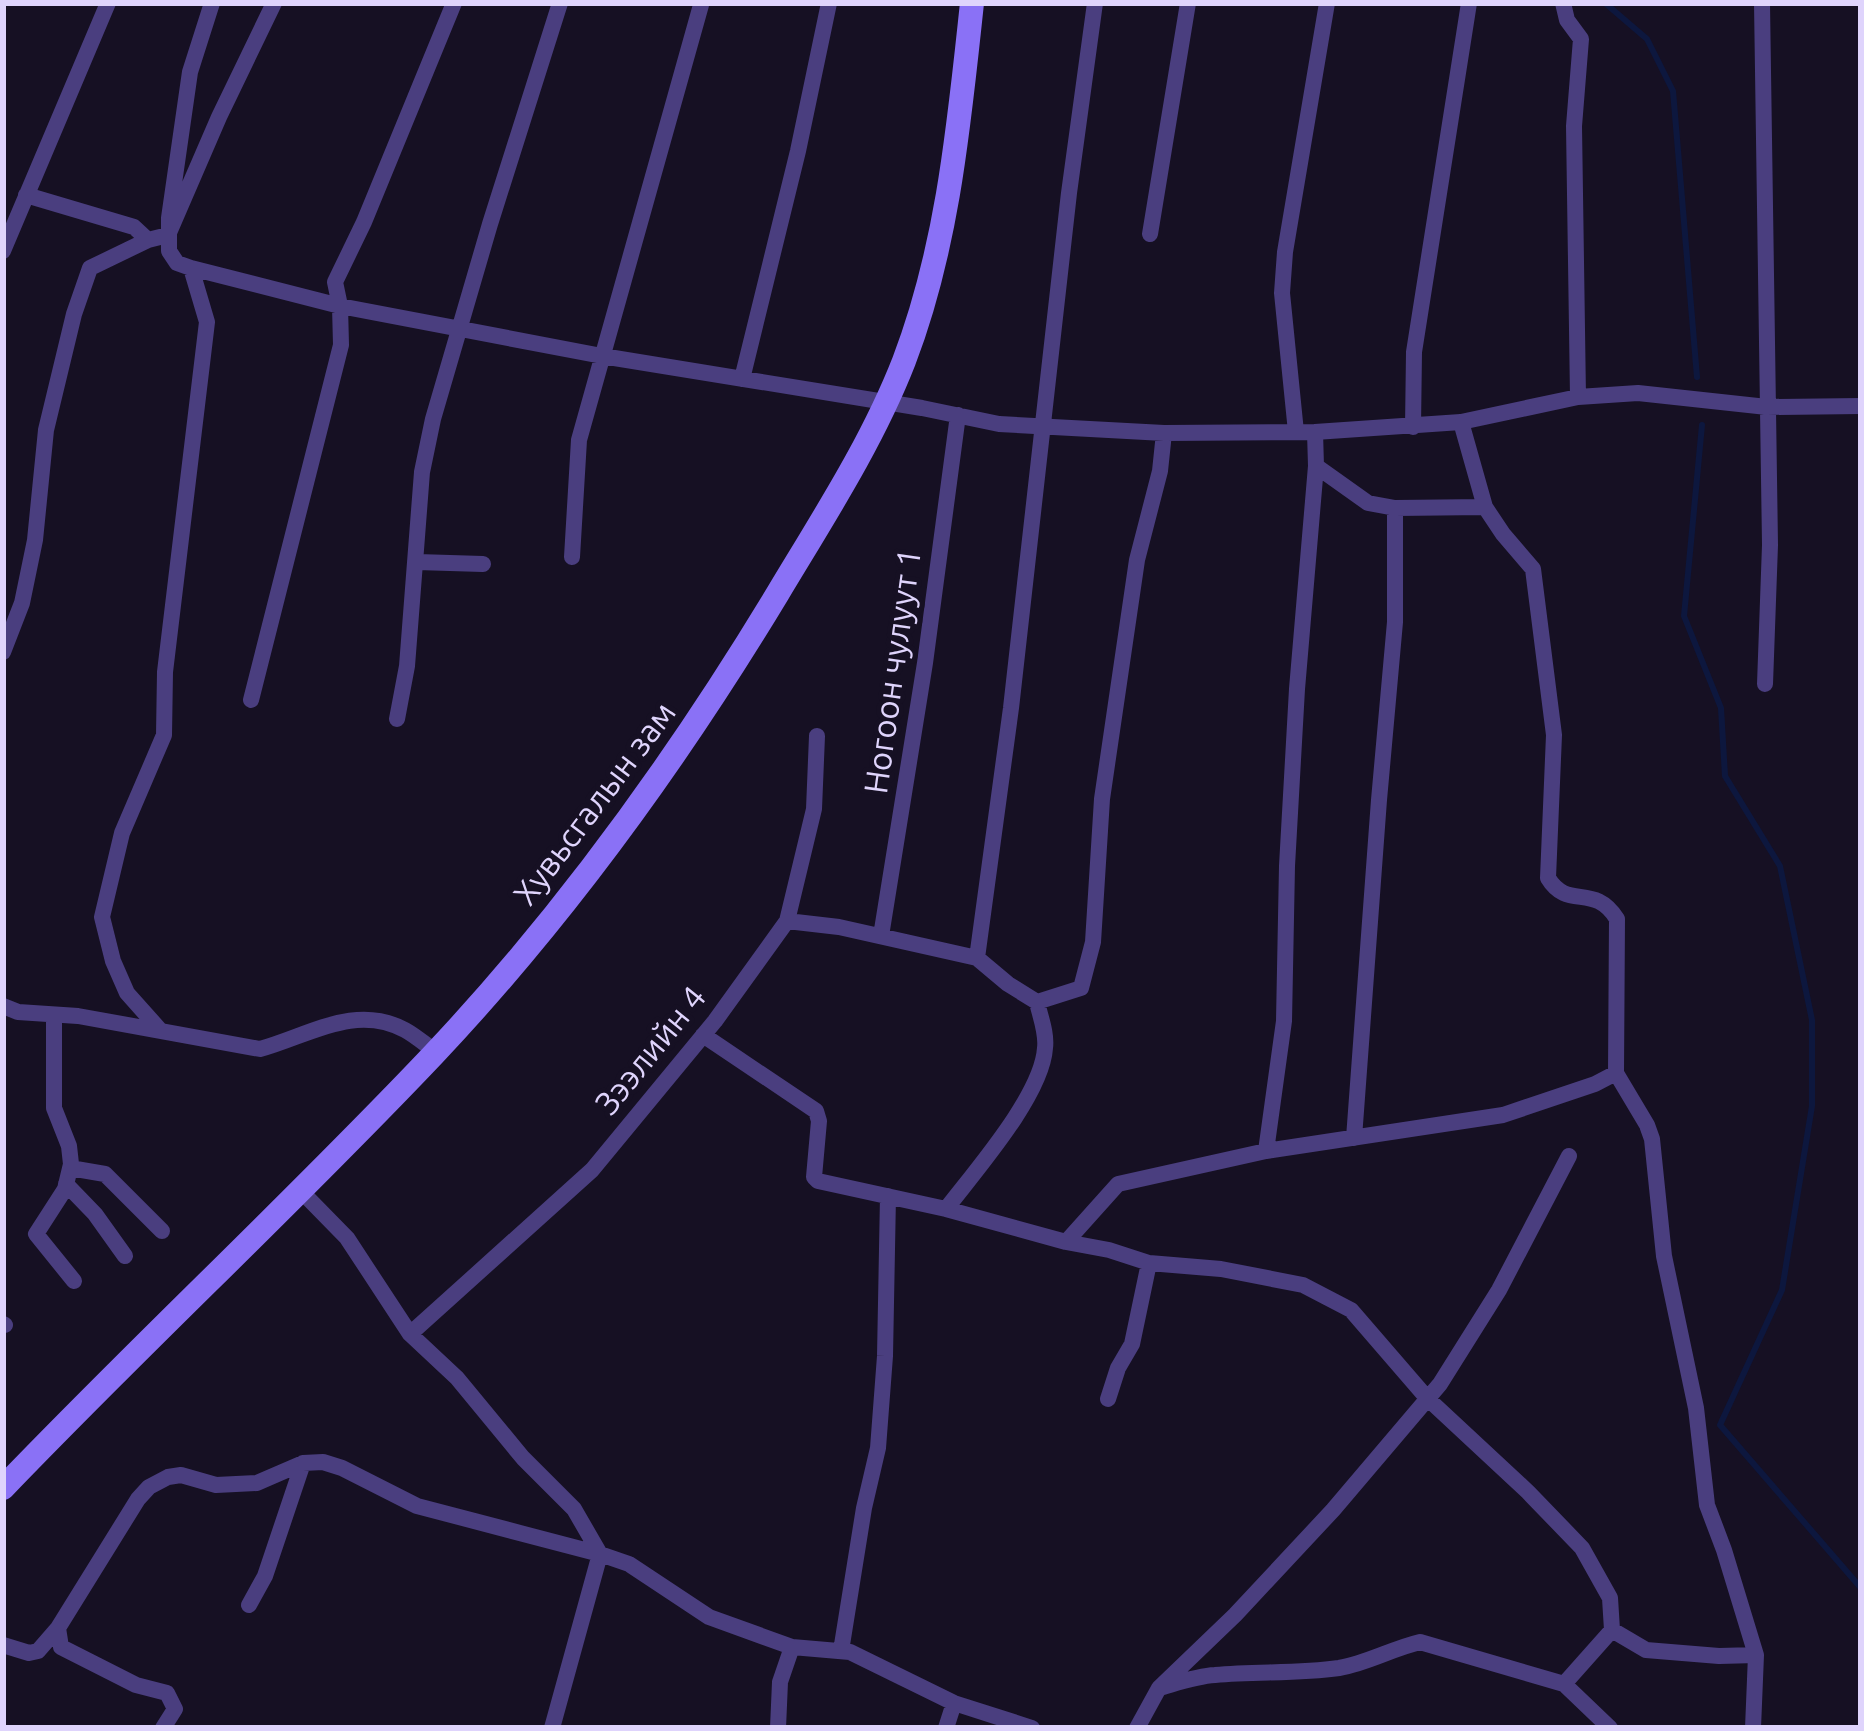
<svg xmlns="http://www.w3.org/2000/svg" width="1864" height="1731" font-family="Ubuntu,sans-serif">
<rect width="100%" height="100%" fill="#161023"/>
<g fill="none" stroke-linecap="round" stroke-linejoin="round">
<path stroke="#0d173e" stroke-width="6" d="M 1605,3 L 1647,39 L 1673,91 L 1697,377
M 1702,425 L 1684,616 L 1721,708 L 1725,776 L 1780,866 L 1812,1020 L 1812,1106 L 1782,1290 L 1720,1425 L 1861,1588"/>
<path stroke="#4a3e7f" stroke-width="16" d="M 212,3 L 190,72 L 169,218 L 169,251 L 177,263 L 191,268 L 340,306 L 602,356 L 922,408 L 999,424 L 1164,433 L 1315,432 L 1316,466 L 1368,503 L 1395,508 L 1485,507
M 1563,3 L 1567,20 L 1581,39 L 1574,126 L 1578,397
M 1762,3 L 1770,545 L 1765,684
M 26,195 L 134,227 L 148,240
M 1150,234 L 1188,3
M 3,251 L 108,3
M 742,379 L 798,151 L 829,3
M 1461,422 L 1485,507 L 1503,534 L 1533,569 L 1554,735 L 1548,878 C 1568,911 1594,882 1617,919 L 1616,1073 L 1647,1125 L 1652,1139 L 1664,1256 L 1696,1408 L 1707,1505 L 1724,1550 L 1756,1655 L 1753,1728
M 1413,427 L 1414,352 L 1469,3
M 1296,432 L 1282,293 L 1285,252 L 1327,3
M 1315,432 L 1461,422 L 1578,397 L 1638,393 L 1767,407 L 1861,406
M 572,557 L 579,440 L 701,5
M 417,562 L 483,564
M 3,652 L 22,603 L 35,540 L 46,430 L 74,314 L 90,268 L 148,240 L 168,235 L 219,117 L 274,3
M 251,700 L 341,345 L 340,306 L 335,282 L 364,222 L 454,3
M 397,719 L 407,666 L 422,472 L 433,419 L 490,224 L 560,3
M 787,921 L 839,927 L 977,958 L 1008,984 L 1037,1002 C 1040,1016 1047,1033 1045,1048 C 1042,1095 976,1170 946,1209
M 881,936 L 925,663 L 958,415
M 977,958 L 1011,708 L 1069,193 L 1095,3
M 1037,1002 L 1081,988 L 1093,942 L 1102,799 L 1137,560 L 1160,471 L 1164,433
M 3,1006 L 18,1012 L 78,1016 L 260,1049 C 308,1036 355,1003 405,1030 C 416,1036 426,1045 436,1052
M 54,1015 L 54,1108 L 69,1146 L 71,1164 L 65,1189 L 36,1234 L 74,1281
M 160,1030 L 127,993 L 113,961 L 102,917 L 122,833 L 164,735 L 165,672 L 207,322 L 191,268
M 703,1035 L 816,1111 L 819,1121 L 814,1177 L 818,1181 L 946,1209 L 1066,1242 L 1109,1250 L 1149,1263 L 1221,1269 L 1303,1285 L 1351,1310 L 1427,1398 L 1528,1492 L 1582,1548 L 1610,1598 L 1612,1630 L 1646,1650 L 1719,1656 L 1756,1655
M 1354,1138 L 1379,800 L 1395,622 L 1395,508
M 1266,1151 L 1284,1021 L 1287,866 L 1297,689 L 1316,466
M 70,1168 L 105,1174 L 162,1231
M 66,1184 L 95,1214 L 125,1256
M 300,1190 L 347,1238 L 410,1334 L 457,1378 L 523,1458 L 574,1509 L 600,1554 L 552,1728
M 1066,1242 L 1118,1184 L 1266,1151 L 1503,1115 L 1595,1084 L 1616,1073
M 3,1324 L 5,1325
M 410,1334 L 592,1170 L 715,1021 L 787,921 L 814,809 L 817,736
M 1108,1399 L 1118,1368 L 1132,1344 L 1149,1263
M 249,1605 L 265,1576 L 303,1463
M 58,1628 L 61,1647 L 136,1685 L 167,1693 L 175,1709 L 163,1728
M 3,1645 L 29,1653 L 38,1651 L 58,1628 L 138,1499 L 149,1487 L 168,1477 L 181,1475 L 216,1485 L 257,1483 L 303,1463 L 323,1462 L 342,1468 L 417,1506 L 600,1554 L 629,1564 L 709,1617 L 792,1647 L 850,1652 L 954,1703 L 1032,1728
M 841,1651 L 864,1508 L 878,1448 L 885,1356 L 888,1196
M 1564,1684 L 1612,1630
M 1159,1688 L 1235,1615 L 1333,1510 L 1440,1384 L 1499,1290 L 1569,1156
M 778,1728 L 780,1682 L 792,1647
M 946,1728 L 954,1703
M 1137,1728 L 1159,1688 C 1177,1683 1197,1676 1215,1675 C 1256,1671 1297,1674 1339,1668 C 1368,1663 1391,1649 1420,1642 L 1564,1684 L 1610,1728"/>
<path stroke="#8a71f6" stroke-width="24" d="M 3,1488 C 144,1341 294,1202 434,1054 C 566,914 679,757 778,593 C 823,518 872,443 904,361 C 948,246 959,124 972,3"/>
</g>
<g text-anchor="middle" stroke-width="10" stroke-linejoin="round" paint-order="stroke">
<g font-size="33" fill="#dfd4fc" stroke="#161023">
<text transform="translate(892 671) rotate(-82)" y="12">Ногоон чулуут 1</text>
<text transform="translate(594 803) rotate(-53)" y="12">Хувьсгалын зам</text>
<text transform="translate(650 1050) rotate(-51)" y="12">Зээлийн 4</text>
</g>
</g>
<rect width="1864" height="1731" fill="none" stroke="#dfd4fc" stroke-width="12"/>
</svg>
